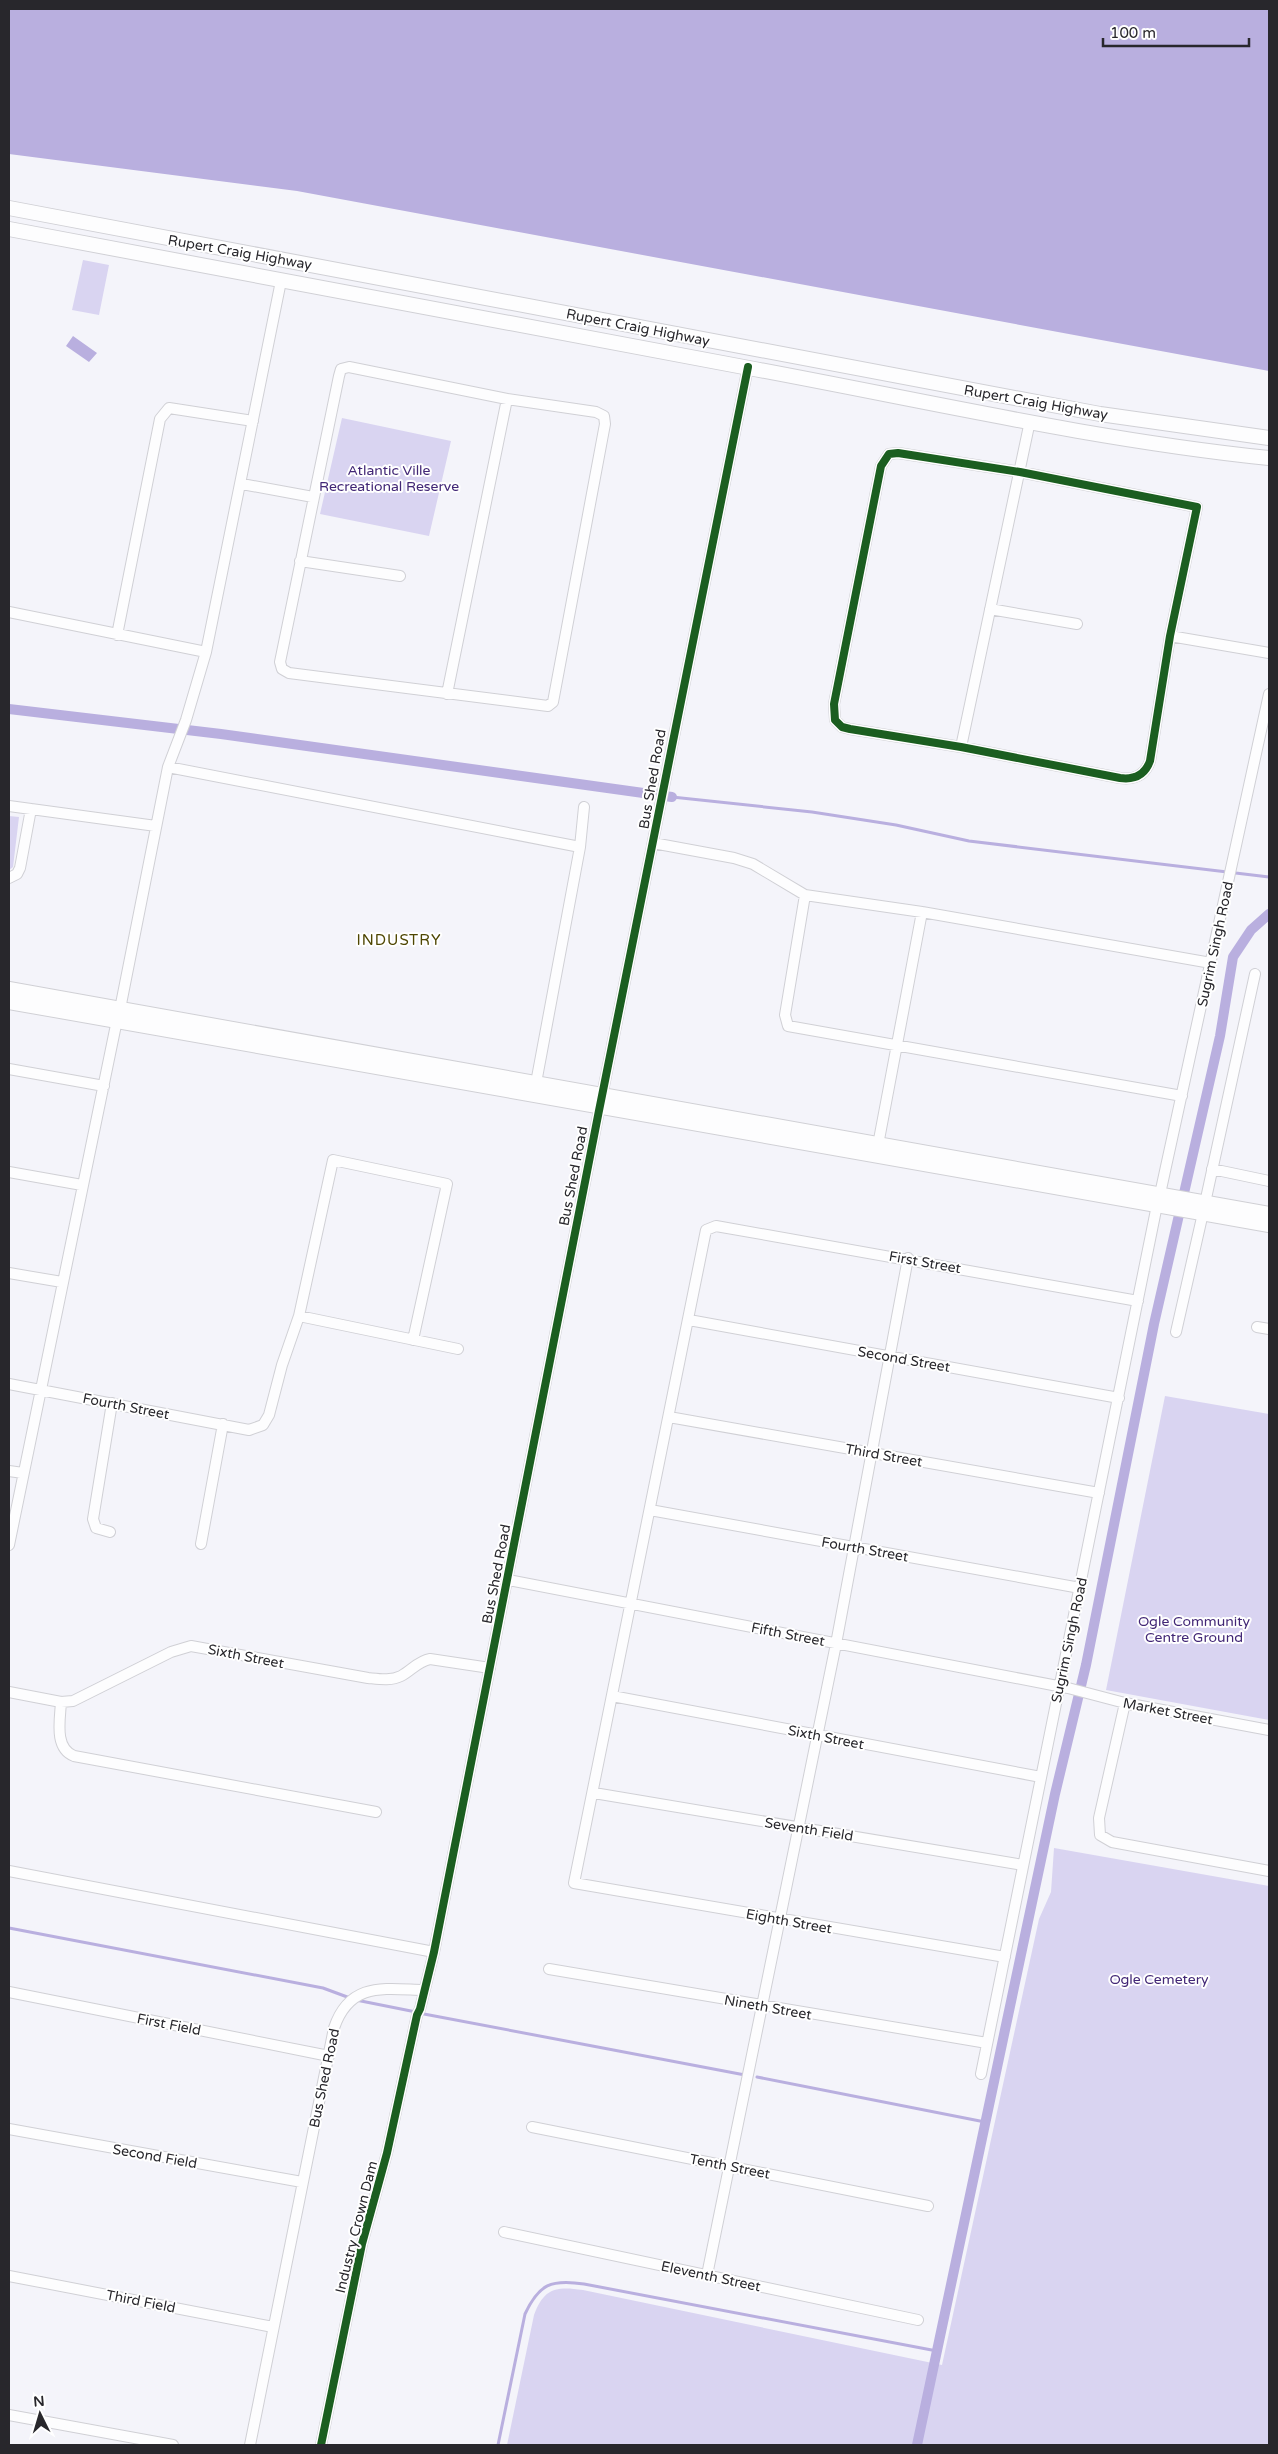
<svg xmlns="http://www.w3.org/2000/svg" width="1278" height="2454" font-family="'Varela Round',sans-serif">
<rect width="100%" height="100%" fill="#f4f4fa"/>
<path fill="#d9d4f1" d="M 83,260 L 109,265 L 99,315 L 72,310 Z
M 342,418 L 451,441 L 429,536 L 320,514 Z
M 9,816 L 19,817 L 13,867 L 9,870 Z
M 1165,1396 L 1269,1414 L 1269,1720 L 1106,1690 Z
M 1054,1848 L 1269,1886 L 1269,2445 L 507,2445 L 534,2315 C 544,2288 556,2286 583,2290 L 942,2365 L 1039,1919 L 1051,1892 Z"/>
<path fill="#b9afdf" d="M 9,9 L 1269,9 L 1269,371 L 297,191 L 9,154 Z
M 73,336 L 97,353 L 89,362 L 66,346 Z"/>
<g fill="none" stroke-linecap="round" stroke-linejoin="round">
<path stroke="#b9afdf" stroke-width="3" d="M 672,797 L 812,812 L 896,825 L 969,841 L 1269,877
M 9,1928 L 323,1988 L 350,1998
M 356,2000 L 416,2012
M 424,2014 L 745,2075
M 757,2077 L 985,2122
M 498,2445 L 525,2314 C 539,2284 551,2279 584,2284 L 937,2351"/>
<path stroke="#b9afdf" stroke-width="10" d="M 9,709 L 221,734 L 672,797
M 917,2445 L 1055,1794 L 1086,1665 L 1154,1324 L 1220,1036 L 1233,957 L 1251,930 L 1269,914"/>
<g stroke="#d0d0d5" stroke-width="12">
<path id="minor" d="M 349,367 L 507,399 L 596,412 L 604,416 L 605,424 L 553,702 L 548,706 L 289,673 L 282,669 L 280,662 L 339,376 L 341,369 Z
M 898,453 L 1020,472 L 1197,507 L 1170,636 L 1150,761 C 1145,775 1135,780 1120,778 L 961,747 L 850,729 L 842,727 L 835,720 L 834,704 L 881,466 L 889,454 Z
M 242,484 L 313,497
M 300,561 L 400,576
M 990,609 L 1077,624
M 9,612 L 206,652
M 117,635 L 160,419 L 169,408 L 253,421
M 1170,636 L 1269,653
M 447,694 L 507,399
M 961,747 L 1030,421
M 168,767 L 580,847
M 9,806 L 156,826
M 653,843 L 734,858 L 753,864 L 805,895 L 922,912 L 1211,963
M 9,878 L 17,874 L 20,868 L 31,809
M 805,895 L 785,1015 L 788,1026 L 1182,1096
M 120,1009 L 168,767 L 186,720 L 206,652 L 281,281
M 9,1069 L 104,1086
M 536,1083 L 580,847 L 584,807
M 878,1145 L 922,912
M 1212,1169 L 1269,1181
M 9,1172 L 82,1185
M 1160,1194 L 1269,694
M 1205,1203 L 1255,974
M 9,1273 L 62,1282
M 299,1316 L 458,1349
M 689,1320 L 1119,1398
M 1257,1327 L 1269,1329
M 1176,1332 L 1203,1213
M 9,1384 L 249,1430 L 263,1425 L 269,1415 L 282,1365 L 299,1316 L 333,1160 L 447,1184 L 413,1340
M 669,1417 L 1099,1493
M 9,1471 L 23,1473
M 650,1510 L 1080,1588
M 110,1532 L 96,1528 L 93,1519 L 112,1403
M 201,1544 L 223,1424
M 9,1545 L 117,1020
M 508,1580 L 1068,1688 L 1125,1703 L 1269,1730
M 9,1692 L 61,1702 L 73,1701 L 171,1652 L 191,1646 L 368,1678 C 379,1679 391,1681 401,1676 C 411,1671 418,1661 430,1659 L 490,1668
M 612,1696 L 1041,1777
M 61,1702 C 60,1720 54,1748 74,1756 L 376,1812
M 1125,1703 L 1099,1818 L 1100,1835 L 1112,1842 L 1269,1871
M 594,1793 L 1023,1865
M 9,1871 L 434,1952
M 1005,1957 L 574,1883 L 706,1230 L 716,1226 L 1138,1301
M 549,1969 L 987,2043
M 9,1992 L 329,2056
M 981,2074 L 1157,1205
M 532,2127 L 928,2206
M 9,2129 L 302,2182
M 504,2232 L 918,2320
M 707,2275 L 836,1644 L 908,1258
M 9,2276 L 273,2327
M 9,2415 L 173,2445
M 250,2445 L 334,2028 C 350,1981 385,1989 424,1990
M 321,2445 L 362,2244 L 387,2153 L 417,2015 L 420,2009 L 434,1952 C 539,1423 639,895 748,367"/>
</g>
<g stroke="#d0d0d5" stroke-width="16">
<path id="major" d="M 9,208 L 1100,414 L 1269,438
M 9,229 C 255,276 502,321 749,368 C 922,400 1094,440 1269,458
M 9,989 L 1269,1214
M 9,1002 L 1269,1225"/>
</g>
<use href="#minor" stroke="#fdfdfe" stroke-width="10"/>
<use href="#major" stroke="#fdfdfe" stroke-width="14"/>
<g stroke="#fff" stroke-width="11">
<path id="cycleway" d="M 898,453 L 1020,472 L 1197,507 L 1170,636 L 1150,761 C 1145,775 1135,780 1120,778 L 961,747 L 850,729 L 842,727 L 835,720 L 834,704 L 881,466 L 889,454 Z
M 321,2445 L 362,2244 L 387,2153 L 417,2015 L 420,2009 L 434,1952 C 539,1423 639,895 748,367"/>
</g>
<use href="#cycleway" stroke="#1b5e20" stroke-width="8"/>
</g>
<g text-anchor="middle" stroke-width="4" stroke-linejoin="round" paint-order="stroke">
<g font-size="14" fill="#28272c" stroke="#fff">
<text transform="translate(240 252) rotate(10)" y="5">Rupert Craig Highway</text>
<text transform="translate(638 327) rotate(11)" y="5">Rupert Craig Highway</text>
<text transform="translate(1036 402) rotate(10)" y="5">Rupert Craig Highway</text>
<text transform="translate(652 779) rotate(-80)" y="5">Bus Shed Road</text>
<text transform="translate(1215 944) rotate(-78)" y="5">Sugrim Singh Road</text>
<text transform="translate(573 1176) rotate(-79)" y="5">Bus Shed Road</text>
<text transform="translate(925 1262) rotate(10)" y="5">First Street</text>
<text transform="translate(904 1359) rotate(10)" y="5">Second Street</text>
<text transform="translate(126 1406) rotate(11)" y="5">Fourth Street</text>
<text transform="translate(884 1455) rotate(10)" y="5">Third Street</text>
<text transform="translate(865 1549) rotate(10)" y="5">Fourth Street</text>
<text transform="translate(496 1574) rotate(-79)" y="5">Bus Shed Road</text>
<text transform="translate(788 1634) rotate(11)" y="5">Fifth Street</text>
<text transform="translate(1069 1640) rotate(-78)" y="5">Sugrim Singh Road</text>
<text transform="translate(246 1656) rotate(11)" y="5">Sixth Street</text>
<text transform="translate(1168 1711) rotate(11)" y="5">Market Street</text>
<text transform="translate(826 1737) rotate(11)" y="5">Sixth Street</text>
<text transform="translate(809 1829) rotate(9)" y="5">Seventh Field</text>
<text transform="translate(789 1921) rotate(10)" y="5">Eighth Street</text>
<text transform="translate(768 2007) rotate(10)" y="5">Nineth Street</text>
<text transform="translate(169 2024) rotate(11)" y="5">First Field</text>
<text transform="translate(324 2078) rotate(-78)" y="5">Bus Shed Road</text>
<text transform="translate(155 2156) rotate(10)" y="5">Second Field</text>
<text transform="translate(730 2166) rotate(11)" y="5">Tenth Street</text>
<text transform="translate(356 2227) rotate(-76)" y="5">Industry Crown Dam</text>
<text transform="translate(711 2276) rotate(12)" y="5">Eleventh Street</text>
<text transform="translate(141 2301) rotate(11)" y="5">Third Field</text>
</g>
<g font-size="14" fill="#422776" stroke="#fff">
<text x="389" y="475">Atlantic Ville<tspan x="389" dy="16">Recreational Reserve</tspan></text>
<text x="1194" y="1626">Ogle Community<tspan x="1194" dy="16">Centre Ground</tspan></text>
<text x="1159" y="1984">Ogle Cemetery</text>
</g>
<g font-size="15" letter-spacing="1" fill="#4e4602" stroke="#fff">
<text x="399" y="945">INDUSTRY</text>
</g>
</g>
<rect width="1278" height="2454" fill="none" stroke="#28272c" stroke-width="20"/>
<g transform="translate(40 2414) rotate(355)" stroke="#ffffff" stroke-width="4" paint-order="stroke">
<path d="M0-4L9 19L0 12L-9 19Z" fill="#28272c"/>
<text y="-8" font-size="14" font-weight="bold" text-anchor="middle" fill="#28272c">N</text>
</g>
<path d="M1103 38v8h146v-8" fill="none" stroke="#28272c" stroke-width="2.5"/>
<text x="1110" y="38" font-size="15" fill="#28272c" stroke="#ffffff" stroke-width="4" paint-order="stroke">100 m</text>
</svg>
